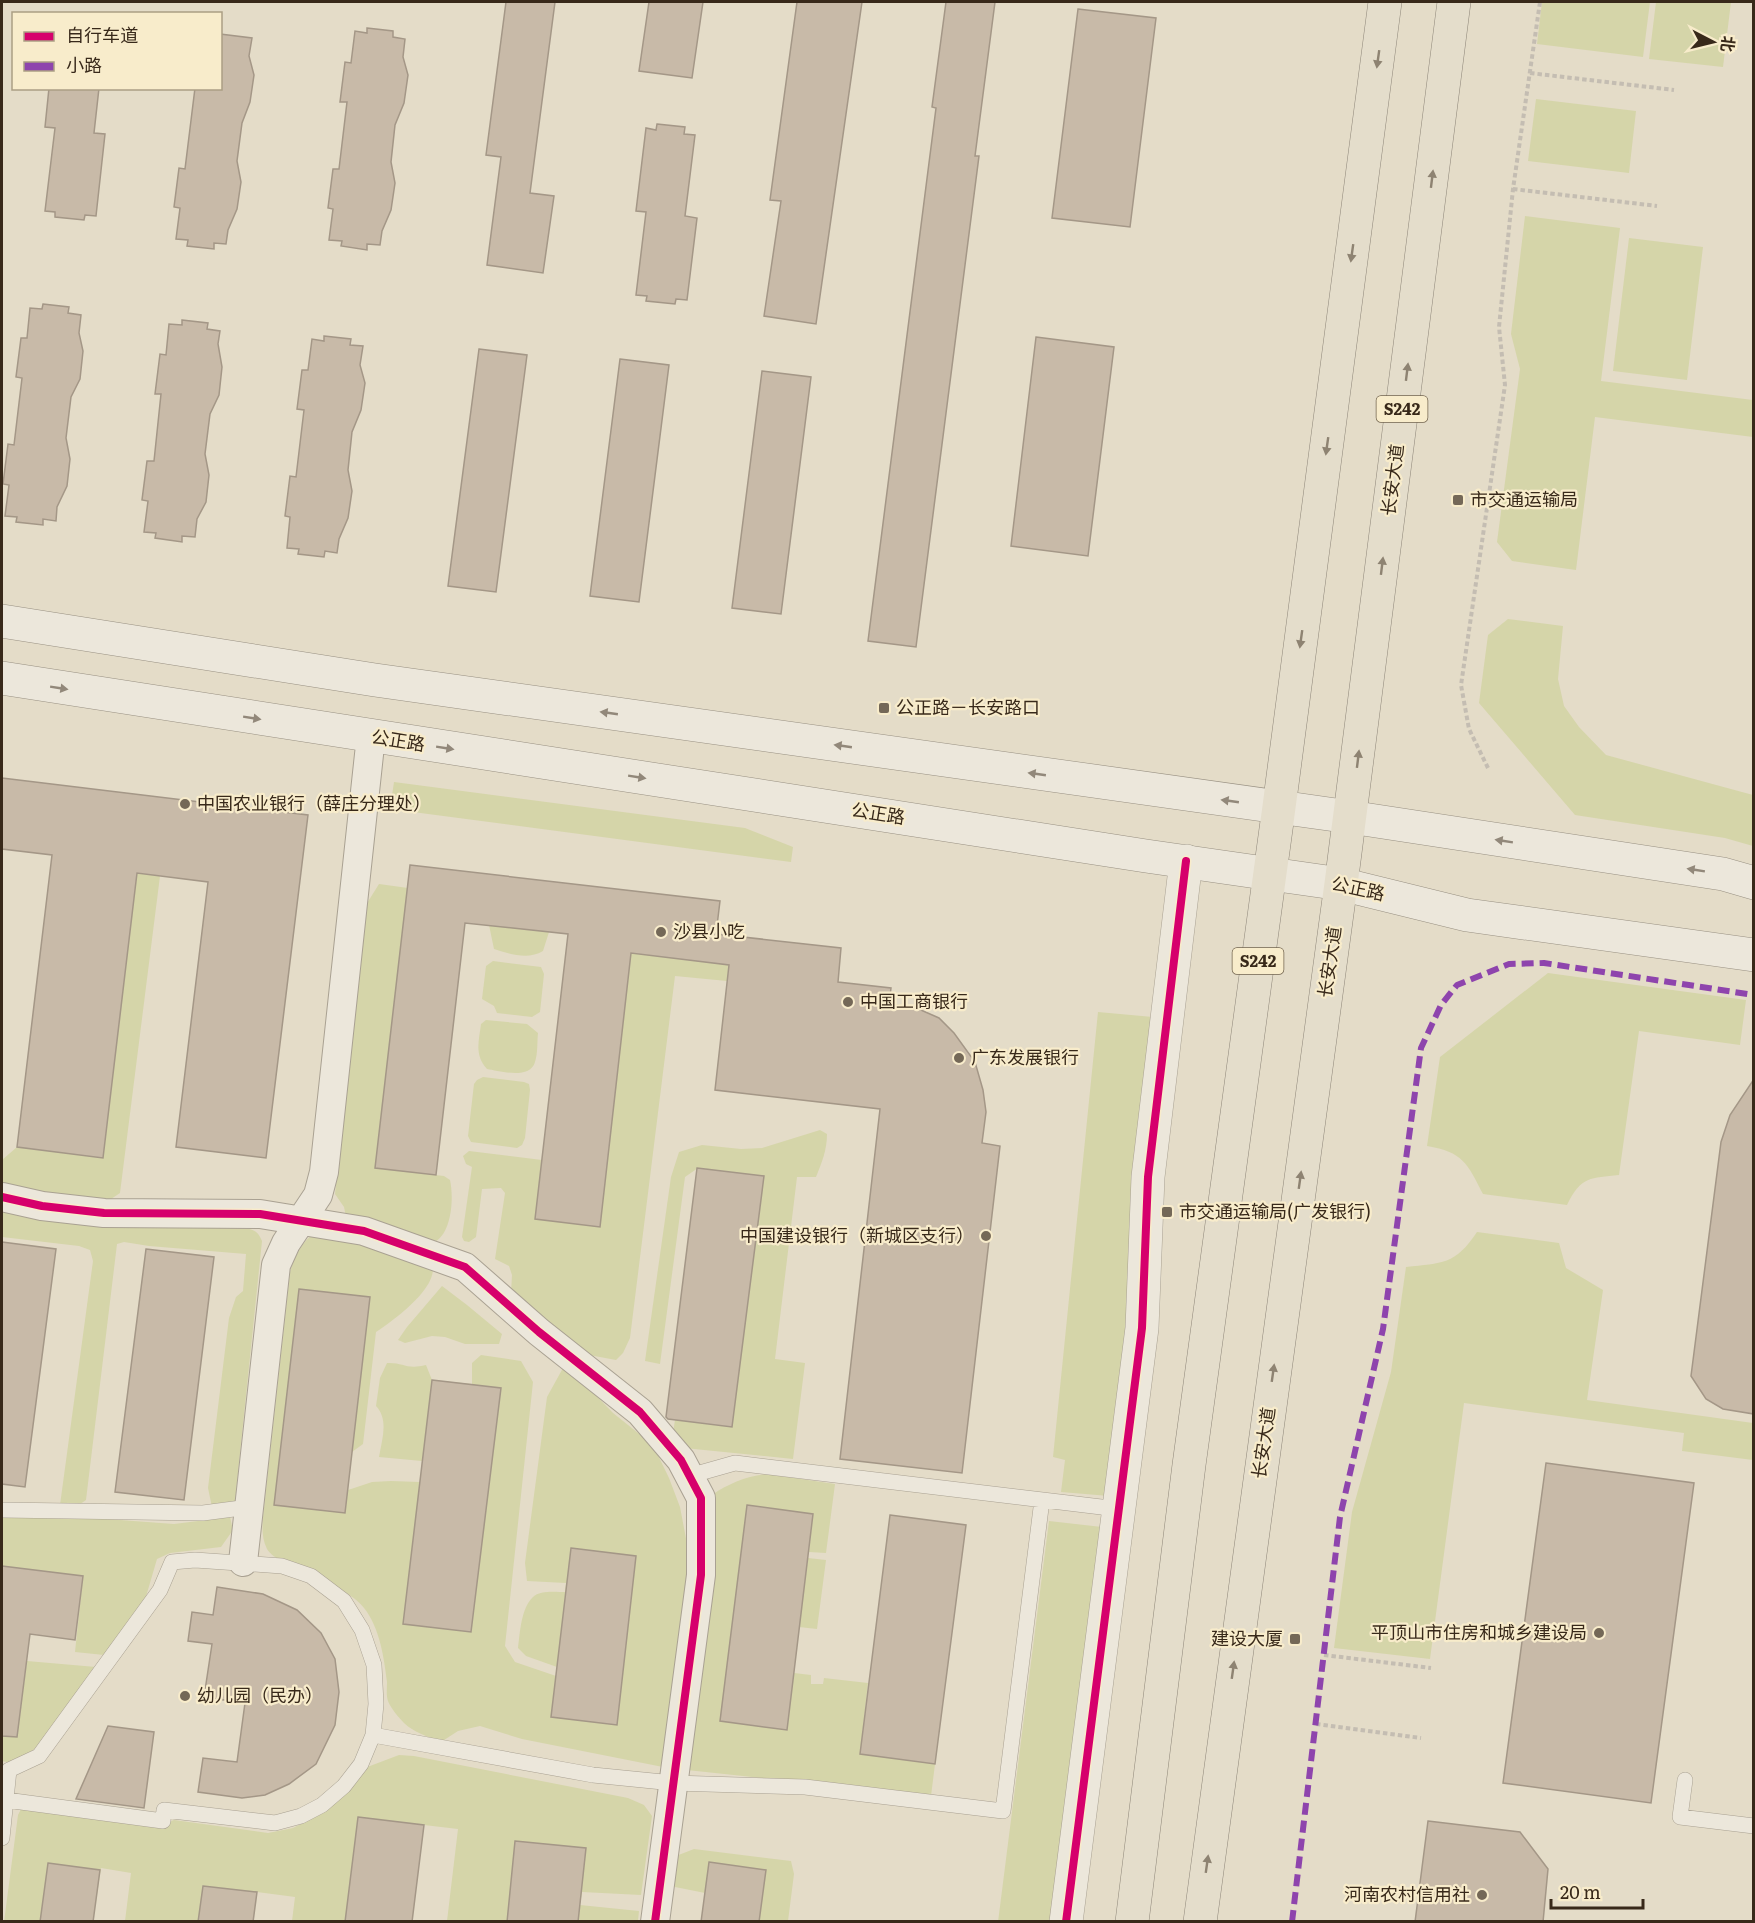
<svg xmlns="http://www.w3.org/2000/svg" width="1755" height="1923" font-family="Literata,'Noto Sans SC',serif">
<rect width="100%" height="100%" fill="#e4dcc8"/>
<path fill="#d5d5a9" d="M 1542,2 L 1650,2 L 1643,57 L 1537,44 Z
M 1656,2 L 1731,2 L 1723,67 L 1649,59 Z
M 1536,99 L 1636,111 L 1629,173 L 1528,161 Z
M 1525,216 L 1620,228 L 1601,381 L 1753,400 L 1753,437 L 1595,417 L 1576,570 L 1512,561 L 1497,542 L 1520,369 L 1511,334 Z
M 1629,238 L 1703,247 L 1687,380 L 1613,371 Z
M 1508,619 L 1563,626 L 1558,679 L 1564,706 L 1579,727 L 1606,755 L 1753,795 L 1753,846 L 1725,838 L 1575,815 L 1479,703 L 1488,635 Z
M 394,782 L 745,828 L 793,847 L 791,862 L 390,809 Z
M 137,873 L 160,876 L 120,1193 L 105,1203 L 3,1187 L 2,1160 L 17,1147 L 103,1157 Z
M 379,884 L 408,888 L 376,1168 L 444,1176 L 450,1180 C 454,1198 452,1235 433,1243 L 346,1217 L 344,1207 L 335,1194 L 364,908 Z
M 489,925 L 549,932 L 543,951 C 528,960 510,954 494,949 Z
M 631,953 L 729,965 L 727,981 L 675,976 L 630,1338 L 623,1353 L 616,1360 L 589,1355 L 511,1293 L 512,1275 L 509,1266 L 495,1259 L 505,1193 L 501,1188 L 482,1189 L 476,1237 L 469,1242 L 464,1241 L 462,1237 L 472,1167 L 466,1164 L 463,1156 L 469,1151 L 542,1160 L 535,1219 L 600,1226 Z
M 493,961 L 541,967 L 544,974 L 540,1012 L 532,1017 L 497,1013 L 494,1006 L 482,999 L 486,966 Z
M 1548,973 L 1746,1000 L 1740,1045 L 1639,1031 L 1619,1175 C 1591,1178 1581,1176 1567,1205 L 1483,1194 C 1467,1163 1463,1152 1427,1146 L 1440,1057 Z
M 1098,1012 L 1153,1017 L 1128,1329 L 1109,1496 L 1061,1492 L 1065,1460 L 1053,1457 Z
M 486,1020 L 527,1024 L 538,1033 C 537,1042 538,1053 535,1062 C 530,1080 500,1071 487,1069 C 474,1055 479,1041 481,1024 Z
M 483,1077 L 524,1082 L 529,1084 L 530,1090 L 525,1138 L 522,1145 L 517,1148 L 471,1142 L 468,1136 L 474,1084 L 477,1080 Z
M 820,1130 L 827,1134 C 827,1150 822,1162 816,1177 L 797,1177 L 775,1359 L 805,1363 L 793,1459 L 684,1448 L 673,1433 L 675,1420 L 731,1427 L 763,1176 L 698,1168 L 685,1177 L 660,1364 L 645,1361 L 671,1177 L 679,1152 L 702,1145 L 741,1149 L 762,1148 Z
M 2,1211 L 105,1224 L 249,1229 C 257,1231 259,1234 262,1241 L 235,1502 L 212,1507 L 208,1488 L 229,1318 L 236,1297 L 243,1291 L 246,1254 L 149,1246 L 124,1242 L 117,1244 L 86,1500 L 76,1507 L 60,1505 L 93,1261 L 90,1250 L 79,1246 L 2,1237 Z
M 317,1231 L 433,1268 C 434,1291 394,1320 376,1332 L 363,1444 L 352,1452 L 348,1490 L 372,1482 L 391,1481 L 420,1482 L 422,1461 L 379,1457 C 382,1439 389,1420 376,1406 L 380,1378 L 387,1363 C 403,1362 406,1370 426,1365 L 432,1380 L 472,1384 L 472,1363 L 481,1355 L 521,1361 L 533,1382 L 505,1646 L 515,1662 L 556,1676 L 557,1667 L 526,1656 L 518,1648 C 520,1633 521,1608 533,1597 C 540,1590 555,1592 565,1592 L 566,1583 L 527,1581 L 525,1563 L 547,1397 L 563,1368 L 584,1383 L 613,1413 L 653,1445 L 669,1478 L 680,1507 L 688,1549 L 687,1608 L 663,1767 L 522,1739 L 480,1726 L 458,1731 L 441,1742 C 429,1737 413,1732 404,1723 C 399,1718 390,1707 388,1701 C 386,1695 387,1688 387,1682 C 384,1658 380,1628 364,1608 C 345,1582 278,1568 267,1549 C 262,1539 262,1528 263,1517 L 290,1272 C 295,1255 302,1241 317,1231 Z
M 1477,1232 L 1559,1243 L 1566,1268 L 1603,1290 L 1587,1400 L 1753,1423 L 1753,1460 L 1682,1451 L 1684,1433 L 1464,1403 L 1430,1659 L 1334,1648 L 1352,1512 L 1391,1372 L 1406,1267 C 1442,1263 1455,1265 1477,1232 Z
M 442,1286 L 467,1305 L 502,1334 L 499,1344 L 465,1344 L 445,1337 L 432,1336 L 405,1343 L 398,1340 L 407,1327 Z
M 767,1474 L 835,1484 L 826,1553 L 809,1552 L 813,1514 L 747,1506 L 720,1721 L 787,1729 L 794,1673 L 811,1675 L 811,1684 L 823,1684 L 824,1678 L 868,1683 L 860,1754 L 935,1764 L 931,1796 L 687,1770 L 712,1495 C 728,1484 747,1476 767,1474 Z
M 2,1517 L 93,1518 L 174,1524 L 230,1517 L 233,1530 L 221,1547 L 170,1553 L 157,1559 L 145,1600 L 104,1655 L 75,1652 L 83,1576 L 2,1566 Z
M 1049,1521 L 1102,1527 L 1052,1921 L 998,1922 Z
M 808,1558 L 826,1560 L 817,1629 L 799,1627 Z
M 27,1661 L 96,1667 L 39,1745 L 16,1764 L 2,1761 L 2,1713 L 20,1715 Z
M 399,1755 L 414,1756 L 628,1798 L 644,1805 L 652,1816 L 641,1895 L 582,1892 L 580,1905 L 639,1911 L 638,1921 L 447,1921 L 458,1829 L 424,1825 L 412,1921 L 292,1921 L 295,1897 L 257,1892 L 253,1921 L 125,1921 L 131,1873 L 101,1868 L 93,1921 L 4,1922 L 18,1815 L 21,1809 L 163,1824 L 174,1820 L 268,1833 L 293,1828 L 318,1815 L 362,1769 Z
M 694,1849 L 791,1861 L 794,1874 L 788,1921 L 701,1921 L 705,1893 L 670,1886 L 676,1856 Z"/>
<path fill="#c8baa8" stroke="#a49787" stroke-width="1.5" d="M 506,2 L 555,2 L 530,193 L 554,196 L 543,273 L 487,265 L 501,157 L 486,155 Z
M 649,2 L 703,2 L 692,78 L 639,71 Z
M 797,2 L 862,2 L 816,324 L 764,316 L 781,201 L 770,200 Z
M 946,2 L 995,2 L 975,156 L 979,156 L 916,647 L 868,641 L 936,108 L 932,107 Z
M 1078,9 L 1156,18 L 1130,227 L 1052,218 Z
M 367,28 L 393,31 L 393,37 L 405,39 L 403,57 L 408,75 L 404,103 L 395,125 L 391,162 L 395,183 L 391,210 L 382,231 L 380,245 L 367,244 L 367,250 L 341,246 L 342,241 L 329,240 L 333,209 L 328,208 L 333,169 L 339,169 L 347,102 L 340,102 L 345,62 L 351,63 L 355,31 L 367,33 Z
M 220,34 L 252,38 L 249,56 L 254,75 L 250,102 L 242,123 L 237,161 L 241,182 L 237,209 L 228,230 L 226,244 L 214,243 L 214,249 L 187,246 L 188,240 L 176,239 L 180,208 L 174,207 L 179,168 L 185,169 L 195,88 L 220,88 Z
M 49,88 L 99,88 L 94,133 L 105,134 L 96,216 L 85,215 L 84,220 L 55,217 L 55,212 L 45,211 L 55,128 L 45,127 Z
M 657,124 L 685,127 L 684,134 L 695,135 L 685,216 L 697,218 L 687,300 L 676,299 L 675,304 L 646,301 L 647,296 L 636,295 L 646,212 L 636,211 L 646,128 L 656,130 Z
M 43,304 L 69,307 L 68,313 L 81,315 L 79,333 L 83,351 L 80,379 L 71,397 L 66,438 L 70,459 L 67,486 L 57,507 L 56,521 L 43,519 L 43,525 L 16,522 L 17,517 L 5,516 L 9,485 L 3,484 L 8,444 L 14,445 L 22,378 L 16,377 L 21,338 L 27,338 L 30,308 L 42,309 Z
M 182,320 L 208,323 L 207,329 L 220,331 L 218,344 L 222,367 L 219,395 L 210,414 L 205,454 L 209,475 L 206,502 L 197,519 L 195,537 L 182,536 L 182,542 L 155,538 L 156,533 L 144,532 L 148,501 L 142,500 L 147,461 L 154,461 L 161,394 L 155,394 L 160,354 L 166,355 L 169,324 L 182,325 Z
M 324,336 L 351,339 L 350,345 L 363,346 L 360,365 L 365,383 L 361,410 L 352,432 L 348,470 L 352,491 L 348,518 L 339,539 L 337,553 L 325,551 L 324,557 L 298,554 L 299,549 L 287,548 L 290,517 L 285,516 L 290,476 L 296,477 L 304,410 L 297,409 L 302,370 L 308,370 L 312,339 L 324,341 Z
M 1036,337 L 1114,347 L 1088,556 L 1011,546 Z
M 479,349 L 527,355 L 496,592 L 448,586 Z
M 620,359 L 669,365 L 639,602 L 590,596 Z
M 762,371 L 811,377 L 781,614 L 732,608 Z
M 2,778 L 308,815 L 266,1158 L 176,1147 L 208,882 L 137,873 L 103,1158 L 17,1147 L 52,855 L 2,849 Z
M 410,865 L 720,901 L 716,934 L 841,948 L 838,982 L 891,988 L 889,1004 L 914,1007 L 939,1018 L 954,1033 L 975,1062 L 983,1090 L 986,1112 L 982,1143 L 1000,1146 L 962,1473 L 840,1459 L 880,1109 L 715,1090 L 729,965 L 631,953 L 600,1227 L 535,1219 L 568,934 L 465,923 L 436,1175 L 375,1168 Z
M 1754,1079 L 1754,1414 L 1723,1409 L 1706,1399 L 1691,1376 L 1721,1142 L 1730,1115 Z
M 697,1168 L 764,1176 L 732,1427 L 668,1419 L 666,1417 Z
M 2,1242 L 56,1249 L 25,1487 L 2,1484 Z
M 146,1249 L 214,1257 L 184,1500 L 115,1492 Z
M 299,1289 L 370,1297 L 345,1513 L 274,1505 Z
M 432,1380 L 501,1388 L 471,1632 L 403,1624 Z
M 1546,1463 L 1694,1483 L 1651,1803 L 1503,1783 Z
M 747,1505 L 813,1514 L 787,1730 L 720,1721 Z
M 890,1515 L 966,1525 L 935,1764 L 860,1754 Z
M 571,1548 L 636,1556 L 617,1725 L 551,1717 Z
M 2,1566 L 83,1576 L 75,1640 L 30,1634 L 17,1737 L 2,1736 Z
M 217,1587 L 263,1594 L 297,1610 L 321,1633 L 335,1659 L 339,1692 L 335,1725 L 316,1764 L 289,1784 L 265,1795 L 242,1798 L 198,1792 L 203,1758 L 237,1762 L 245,1703 L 204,1697 L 212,1644 L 188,1641 L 192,1612 L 213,1615 Z
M 108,1726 L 154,1732 L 144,1808 L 76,1799 Z
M 358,1817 L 424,1825 L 412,1922 L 345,1922 Z
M 1428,1821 L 1520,1832 L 1548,1869 L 1543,1922 L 1415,1922 Z
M 515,1841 L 586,1848 L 578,1922 L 507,1922 Z
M 709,1862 L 766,1870 L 759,1922 L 701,1922 Z
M 48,1863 L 100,1870 L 93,1922 L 40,1922 Z
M 203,1886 L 257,1892 L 253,1922 L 198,1922 Z"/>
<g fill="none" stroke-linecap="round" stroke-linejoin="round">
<g stroke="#a9a192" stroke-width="16">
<path id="service" d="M 689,1476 L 735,1463 L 1118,1509
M 2,1510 L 203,1513 L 249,1507
M 373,1735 L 593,1775 L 673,1783 L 805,1787 L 1003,1811 L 1042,1500
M 1685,1780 L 1680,1817 L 1754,1826
M 2,1838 L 9,1770 L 39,1756 L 160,1590 L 172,1562 L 195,1560 L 282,1566 L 311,1576 L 344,1601 L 362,1630 L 374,1665 L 376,1704 L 373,1735 L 361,1764 L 344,1786 L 322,1805 L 301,1816 L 275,1823 L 164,1810 L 163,1821 L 6,1800"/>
</g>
<g stroke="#a9a192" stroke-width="30">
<path id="minor" d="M 2,1197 L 42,1206 L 104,1213 L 260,1214 L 364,1231 L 465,1267 L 539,1332 L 640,1412 L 681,1460 L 701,1498 L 701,1575 L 655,1922
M 243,1562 L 276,1265 L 286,1243 L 318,1195 L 324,1172 L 371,736"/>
</g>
<g stroke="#a9a192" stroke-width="34">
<path id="tertiary" d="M 1066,1922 L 1142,1328 L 1148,1177 L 1186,861"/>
</g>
<g stroke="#989082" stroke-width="34">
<path id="secondary" d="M 2,621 L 375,680 L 1350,817 L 1723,874 L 1754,883
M 2,678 L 1146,856 L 1341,884 L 1467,915 L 1754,955"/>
</g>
<g stroke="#8e8679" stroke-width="34">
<path id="primary" d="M 1132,1922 L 1189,1465 L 1279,807 L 1385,2
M 1200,1922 L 1341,884 L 1454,2"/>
</g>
<path stroke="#c4bdb2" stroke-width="4" stroke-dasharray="4.5 3" stroke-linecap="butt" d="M 1530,73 L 1674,90
M 1513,189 L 1657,206
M 1488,768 L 1469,729 L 1461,685 L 1505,385 L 1499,327 L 1513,189 L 1540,2
M 1324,1655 L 1431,1668
M 1316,1724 L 1421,1738"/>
<use href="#service" stroke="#ece7db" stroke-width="15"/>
<use href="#minor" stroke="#ece7db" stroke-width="28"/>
<use href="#tertiary" stroke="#ece7db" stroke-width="33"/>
<use href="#secondary" stroke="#ece7db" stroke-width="33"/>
<use href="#primary" stroke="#e4ddcb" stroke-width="33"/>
<path stroke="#8e44ad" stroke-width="6" stroke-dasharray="12 6" stroke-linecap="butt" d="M 1292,1922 L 1340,1517 L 1383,1329 L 1421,1048 L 1441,1005 L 1457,985 L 1509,964 L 1544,963 L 1754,995"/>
<g stroke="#f8eccb" stroke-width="11">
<path id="cycleway" d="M 2,1197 L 42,1206 L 104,1213 L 260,1214 L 364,1231 L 465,1267 L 539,1332 L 640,1412 L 681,1460 L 701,1498 L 701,1575 L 655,1922
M 1066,1922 L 1142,1328 L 1148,1177 L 1186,861"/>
</g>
<use href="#cycleway" stroke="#d6006c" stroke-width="8"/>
</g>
<defs><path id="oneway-solid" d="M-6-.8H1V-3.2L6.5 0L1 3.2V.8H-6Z" transform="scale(1.5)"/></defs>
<g fill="#8e8372">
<use href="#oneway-solid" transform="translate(1378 59) rotate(98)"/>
<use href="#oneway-solid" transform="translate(1432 179) rotate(-83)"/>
<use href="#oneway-solid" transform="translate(1352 253) rotate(98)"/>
<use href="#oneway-solid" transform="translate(1407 372) rotate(-83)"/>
<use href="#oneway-solid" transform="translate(1327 446) rotate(98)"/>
<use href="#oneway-solid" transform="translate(1382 566) rotate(-83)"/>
<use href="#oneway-solid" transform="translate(1301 639) rotate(98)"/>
<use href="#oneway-solid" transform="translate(1358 759) rotate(-83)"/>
<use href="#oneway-solid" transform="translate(1300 1180) rotate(-82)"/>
<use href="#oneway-solid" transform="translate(1273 1373) rotate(-82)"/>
<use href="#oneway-solid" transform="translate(1233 1670) rotate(-82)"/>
<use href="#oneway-solid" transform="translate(1207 1864) rotate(-82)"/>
</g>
<g fill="#92887a">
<use href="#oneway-solid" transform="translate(59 688) rotate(9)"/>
<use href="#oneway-solid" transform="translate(609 713) rotate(-172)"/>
<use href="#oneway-solid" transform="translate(252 718) rotate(9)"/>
<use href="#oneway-solid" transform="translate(843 746) rotate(-172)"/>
<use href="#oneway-solid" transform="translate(445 748) rotate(9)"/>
<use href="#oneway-solid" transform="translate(1037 774) rotate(-172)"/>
<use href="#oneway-solid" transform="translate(637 777) rotate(9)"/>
<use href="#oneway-solid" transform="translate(1230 801) rotate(-172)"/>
<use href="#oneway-solid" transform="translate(1504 841) rotate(-171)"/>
<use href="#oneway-solid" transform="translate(1696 870) rotate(-171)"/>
</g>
<g fill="#746857" stroke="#f8eccb" stroke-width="2">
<rect x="1452" y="494" width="12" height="12" rx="3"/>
<rect x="878" y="702" width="12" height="12" rx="3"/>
<circle cx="185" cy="804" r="6"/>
<circle cx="661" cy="932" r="6"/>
<circle cx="848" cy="1002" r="6"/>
<circle cx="959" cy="1058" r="6"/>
<rect x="1161" y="1206" width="12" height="12" rx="3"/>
<circle cx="986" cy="1236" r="6"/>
<circle cx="1599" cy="1633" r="6"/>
<rect x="1289" y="1633" width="12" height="12" rx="3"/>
<circle cx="185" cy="1696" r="6"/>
<circle cx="1482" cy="1895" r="6"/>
</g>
<g text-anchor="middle" stroke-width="4.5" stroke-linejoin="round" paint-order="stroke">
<g fill="#f8eccb" stroke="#72644f" stroke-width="1.5">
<rect x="1376.5" y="396" width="51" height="26" rx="4.5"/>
<rect x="1232.5" y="948" width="51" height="26" rx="4.5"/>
</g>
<g font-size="16" font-weight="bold" fill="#38291a">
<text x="1402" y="415">S242</text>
<text x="1258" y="967">S242</text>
</g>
<g font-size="18" fill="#38291a" stroke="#f8eccb">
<text transform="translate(1393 480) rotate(-83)" y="6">长安大道</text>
<text transform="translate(398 741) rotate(9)" y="6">公正路</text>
<text transform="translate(878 814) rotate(9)" y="6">公正路</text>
<text transform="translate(1358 889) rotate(12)" y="6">公正路</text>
<text transform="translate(1330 962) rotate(-82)" y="6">长安大道</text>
<text transform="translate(1264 1443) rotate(-82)" y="6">长安大道</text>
</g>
<g font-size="18" fill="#38291a" stroke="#f8eccb" text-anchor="start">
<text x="1470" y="506">市交通运输局</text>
<text x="896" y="714">公正路－长安路口</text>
<text x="197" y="810">中国农业银行（薛庄分理处）</text>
<text x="673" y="938">沙县小吃</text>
<text x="860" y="1008">中国工商银行</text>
<text x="971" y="1064">广东发展银行</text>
<text x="1179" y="1218">市交通运输局(广发银行)</text>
<text x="974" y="1242" text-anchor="end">中国建设银行（新城区支行）</text>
<text x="1587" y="1639" text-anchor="end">平顶山市住房和城乡建设局</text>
<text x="1283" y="1645" text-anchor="end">建设大厦</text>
<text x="197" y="1702">幼儿园（民办）</text>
<text x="1470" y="1901" text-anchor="end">河南农村信用社</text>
</g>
</g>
<rect width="1755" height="1923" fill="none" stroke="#38291a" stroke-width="6"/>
<rect x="12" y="12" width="210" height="78" fill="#f8eccb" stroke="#ab9e84" stroke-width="1.5"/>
<rect x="24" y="32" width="30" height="9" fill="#d6006c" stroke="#ab9e84" stroke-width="1.5"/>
<text x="66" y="42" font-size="18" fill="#38291a">自行车道</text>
<rect x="24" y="62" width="30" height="9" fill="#8e44ad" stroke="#ab9e84" stroke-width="1.5"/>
<text x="66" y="72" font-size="18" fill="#38291a">小路</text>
<g transform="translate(1713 42) rotate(97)" stroke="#f8eccb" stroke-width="4.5" paint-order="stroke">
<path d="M0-4.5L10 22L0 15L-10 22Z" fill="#38291a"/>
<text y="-9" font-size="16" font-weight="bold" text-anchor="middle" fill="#38291a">北</text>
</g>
<path d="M1551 1899v9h92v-9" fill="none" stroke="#38291a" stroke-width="3"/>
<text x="1560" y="1899" font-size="18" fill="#38291a" stroke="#f8eccb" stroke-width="4.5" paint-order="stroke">20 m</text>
</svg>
